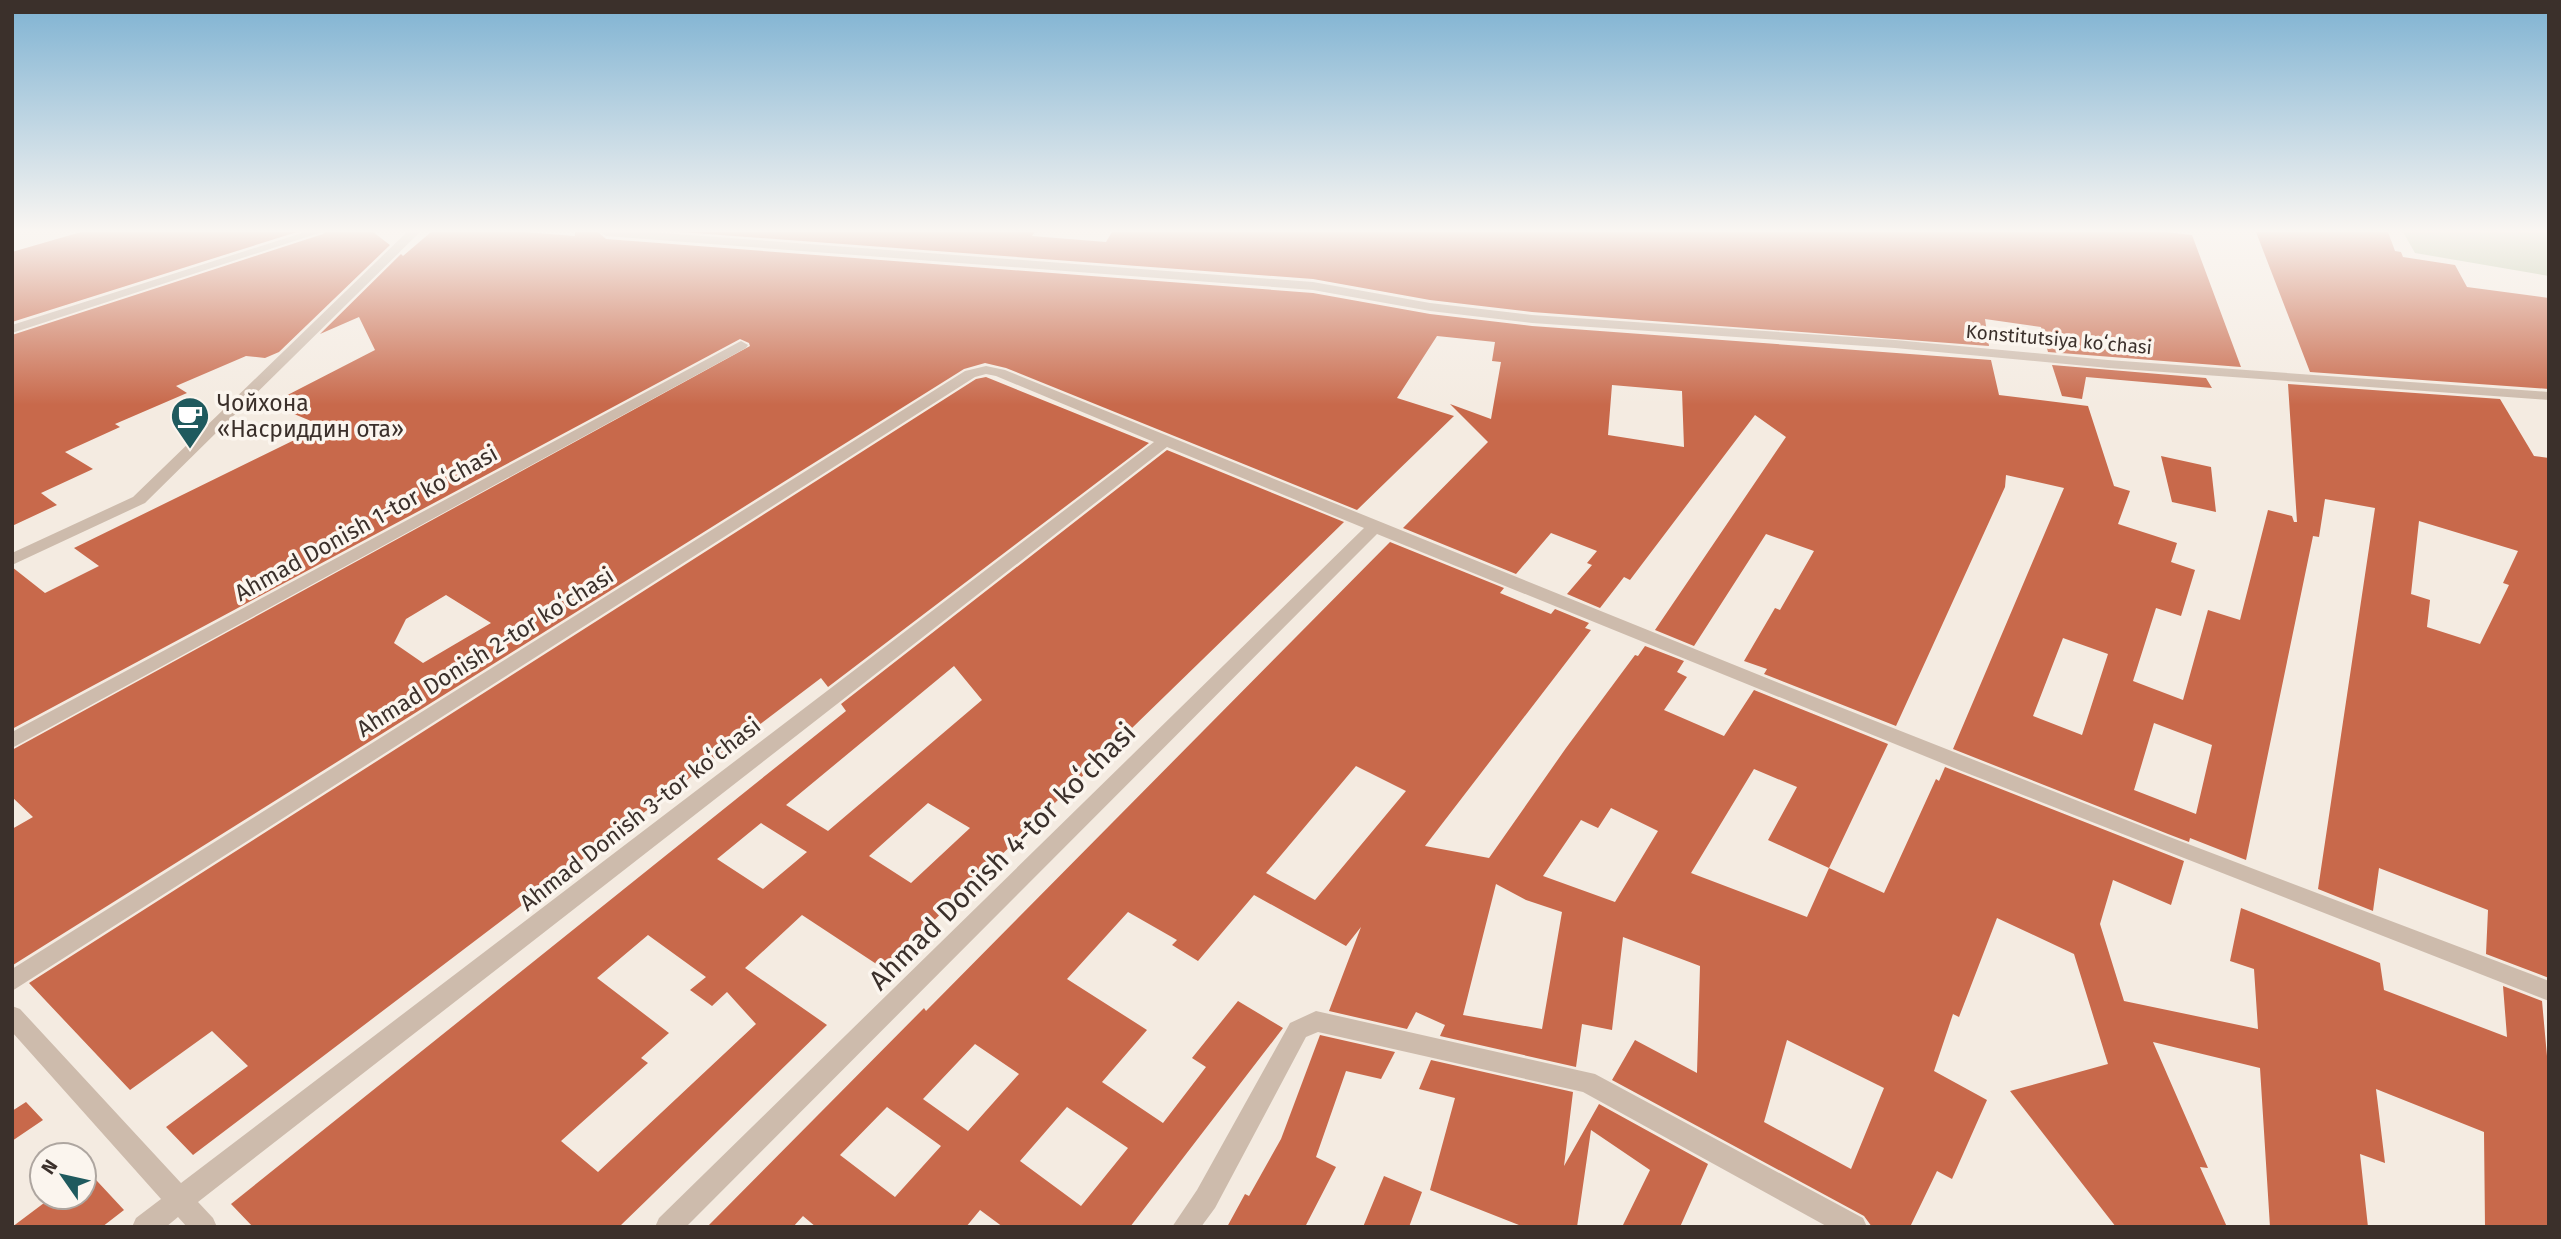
<svg xmlns="http://www.w3.org/2000/svg" width="2561" height="1239" font-family="'Fira Sans',sans-serif">
<rect width="100%" height="100%" fill="#f4ebe1"/>
<path fill="#b8c4a0" d="M 2403,232 L 2549,232 L 2549,276 L 2415,253 Z"/>
<path fill="#c8694b" fill-rule="evenodd" d="M 81,232 L 297,232 L 12,322 L 12,252 Z
M 325,232 L 373,232 L 390,245 L 279,352 L 265,358 L 246,356 L 176,386 L 187,393 L 115,424 L 120,427 L 65,452 L 93,469 L 41,493 L 57,505 L 12,526 L 12,335 L 323,234 Z
M 431,232 L 525,232 L 575,236 L 575,232 L 598,232 L 606,239 L 1313,293 L 1430,314 L 1532,326 L 1991,360 L 1999,395 L 2088,406 L 2114,486 L 2130,491 L 2118,524 L 2177,543 L 2171,562 L 2195,570 L 2181,616 L 2156,608 L 2133,681 L 2183,700 L 2208,610 L 2240,620 L 2268,510 L 2292,516 L 2294,522 L 2297,522 L 2288,384 L 2500,399 L 2534,456 L 2549,458 L 2549,978 L 2486,954 L 2488,910 L 2379,868 L 2373,911 L 2318,889 L 2375,508 L 2325,499 L 2319,537 L 2313,536 L 2246,860 L 2190,838 L 2189,842 L 2168,834 L 1953,749 L 2064,488 L 2006,475 L 2005,487 L 1896,726 L 1764,674 L 1767,669 L 1744,661 L 1775,608 L 1780,610 L 1814,551 L 1766,534 L 1694,646 L 1655,630 L 1786,437 L 1755,415 L 1630,580 L 1624,577 L 1600,608 L 1567,594 L 1592,565 L 1587,563 L 1597,551 L 1551,533 L 1516,574 L 1403,528 L 1488,442 L 1450,404 L 1491,419 L 1501,362 L 1492,361 L 1495,342 L 1437,336 L 1397,398 L 1454,416 L 1357,510 L 1006,368 L 985,363 L 964,369 L 13,965 L 12,829 L 33,817 L 12,797 L 12,750 L 750,346 L 749,343 L 740,339 L 12,729 L 12,567 L 45,593 L 99,566 L 74,548 L 323,426 L 270,404 L 375,350 L 359,317 L 320,334 L 401,254 L 403,256 ZM 1612,385 L 1682,391 L 1684,447 L 1608,435 ZM 2419,521 L 2518,551 L 2503,583 L 2509,585 L 2480,644 L 2427,627 L 2430,600 L 2411,594 ZM 446,595 L 491,623 L 423,663 L 394,643 L 406,619 ZM 2063,638 L 2108,654 L 2082,735 L 2033,716 ZM 2154,723 L 2212,745 L 2196,814 L 2134,790 Z
M 681,232 L 1035,232 L 1032,236 L 1106,242 L 1112,232 L 2166,232 L 2192,235 L 2241,367 L 2048,352 L 2041,327 L 1985,319 L 1989,346 L 1532,312 L 1430,300 L 1313,279 Z
M 2256,232 L 2388,232 L 2395,251 L 2401,252 L 2403,257 L 2455,265 L 2467,287 L 2549,298 L 2549,389 L 2310,372 Z
M 2052,365 L 2206,378 L 2212,388 L 2086,377 L 2082,399 L 2062,396 Z
M 986,377 L 1149,443 L 828,687 L 821,678 L 193,1155 L 166,1127 L 248,1066 L 212,1031 L 130,1090 L 29,983 L 976,379 Z
M 1167,450 L 1344,522 L 884,969 L 802,915 L 745,968 L 827,1025 L 619,1227 L 253,1227 L 231,1204 L 846,711 L 841,704 ZM 954,666 L 982,700 L 828,831 L 786,805 ZM 928,803 L 970,828 L 911,883 L 869,856 ZM 761,823 L 807,852 L 763,889 L 717,859 ZM 648,935 L 706,977 L 690,990 L 712,1006 L 727,992 L 756,1024 L 598,1172 L 561,1141 L 648,1063 L 641,1058 L 669,1033 L 597,978 Z
M 2161,456 L 2211,467 L 2216,512 L 2172,502 Z
M 1390,542 L 1504,588 L 1500,593 L 1551,614 L 1555,609 L 1589,623 L 1585,628 L 1591,630 L 1425,846 L 1489,858 L 1566,748 L 1635,655 L 1638,656 L 1645,646 L 1684,661 L 1677,672 L 1687,677 L 1664,710 L 1724,736 L 1754,690 L 1888,744 L 1829,868 L 1884,893 L 1936,779 L 1939,781 L 1945,767 L 2184,861 L 2171,905 L 2113,880 L 2100,924 L 2124,1001 L 2258,1029 L 2254,969 L 2230,961 L 2241,908 L 2380,963 L 2384,990 L 2507,1037 L 2503,986 L 2542,1001 L 2549,1078 L 2549,1227 L 2485,1227 L 2484,1132 L 2376,1089 L 2385,1163 L 2360,1154 L 2368,1227 L 2270,1227 L 2260,1068 L 2153,1042 L 2208,1168 L 2200,1167 L 2227,1227 L 2116,1227 L 2010,1091 L 2108,1064 L 2074,954 L 1997,918 L 1959,1017 L 1953,1014 L 1934,1071 L 1987,1100 L 1952,1179 L 1937,1171 L 1910,1227 L 1872,1227 L 1864,1216 L 1612,1080 L 1635,1040 L 1697,1073 L 1700,966 L 1623,937 L 1612,1030 L 1582,1024 L 1576,1067 L 1440,1036 L 1445,1025 L 1416,1012 L 1407,1029 L 1329,1011 L 1361,927 L 1346,946 L 1254,895 L 1198,961 L 1172,945 L 1177,940 L 1128,912 L 1067,979 L 1147,1030 L 1102,1082 L 1163,1123 L 1206,1067 L 1192,1058 L 1238,1001 L 1283,1028 L 1130,1227 L 1003,1227 L 980,1210 L 966,1227 L 816,1227 L 803,1216 L 793,1227 L 707,1227 L 924,1008 L 926,1011 ZM 1356,766 L 1406,791 L 1315,900 L 1266,873 ZM 1754,769 L 1797,787 L 1768,840 L 1829,868 L 1807,917 L 1691,873 ZM 1611,808 L 1658,831 L 1615,902 L 1543,876 L 1581,820 L 1598,828 ZM 1496,884 L 1526,900 L 1562,912 L 1542,1029 L 1463,1015 ZM 1787,1040 L 1884,1088 L 1851,1169 L 1764,1122 ZM 975,1044 L 1019,1074 L 968,1131 L 923,1099 ZM 887,1107 L 941,1146 L 895,1197 L 840,1155 ZM 1067,1107 L 1128,1148 L 1081,1206 L 1020,1161 Z
M 1320,1035 L 1395,1052 L 1381,1079 L 1346,1071 L 1316,1157 L 1336,1167 L 1305,1227 L 1227,1227 L 1245,1194 L 1249,1196 L 1281,1139 Z
M 1431,1060 L 1573,1092 L 1564,1166 L 1599,1104 L 1708,1164 L 1680,1227 L 1622,1227 L 1650,1170 L 1591,1130 L 1577,1227 L 1524,1227 L 1430,1190 L 1455,1098 L 1419,1089 Z
M 26,1102 L 43,1120 L 12,1141 L 12,1111 Z
M 84,1167 L 124,1210 L 102,1227 L 12,1227 L 52,1197 L 84,1197 Z
M 1384,1176 L 1422,1192 L 1409,1227 L 1363,1227 Z"/>
<g fill="none" stroke-linecap="round" stroke-linejoin="round">
<path fill="#cdbbac" fill-rule="evenodd" d="M 305,232 L 322,232 L 12,333 L 12,325 Z
M 407,232 L 420,232 L 145,503 L 12,565 L 12,553 L 133,497 Z
M 600,232 L 650,232 L 1313,282 L 1430,303 L 1532,315 L 1895,340 L 2108,360 L 2549,392 L 2549,400 L 2108,368 L 1895,348 L 1532,323 L 1430,311 L 1313,290 L 606,236 Z
M 741,341 L 748,345 L 746,348 L 12,748 L 12,732 Z
M 986,366 L 1005,370 L 1779,683 L 2167,836 L 2549,981 L 2549,1001 L 1959,770 L 1377,534 L 686,1227 L 655,1227 L 659,1218 L 1364,528 L 1167,447 L 198,1202 L 213,1218 L 217,1227 L 187,1227 L 178,1217 L 166,1227 L 132,1227 L 136,1218 L 161,1199 L 12,1032 L 12,1006 L 20,1009 L 181,1183 L 1154,442 L 996,376 L 986,374 L 975,377 L 12,991 L 12,969 L 965,371 Z
M 1316,1011 L 1595,1074 L 1863,1218 L 1867,1227 L 1828,1227 L 1583,1092 L 1318,1032 L 1306,1037 L 1215,1208 L 1201,1227 L 1172,1227 L 1197,1190 L 1290,1023 Z"/>
</g>
<linearGradient id="sky" x2="0" y2="1"><stop stop-color="#7eb2d2"/><stop offset="0.57" stop-color="#faf6f2"/><stop offset="1" stop-color="#faf6f2" stop-opacity="0"/></linearGradient>
<rect width="2561" height="405" fill="url(#sky)"/>
<defs>
<g id="cafe-pin" transform="scale(2.0125)"><path d="M0 17L-7.5 6A9.5 9.5 0 1 1 7.5 6Z" fill="#1f5a5e" stroke="#fbf5ee"/><path d="M-5.5-4.5H6V0H3Q3 3.5 0 3.5H-2.5Q-5.5 3.5-5.5 0ZM3-3.2v2h1.7v-2ZM-6 4.5H4V6H-6Z" fill="#fff"/></g>
</defs>
<g fill-rule="evenodd">
<use href="#cafe-pin" x="190" y="416"/>
</g>
<g text-anchor="middle" stroke-width="7" stroke-linejoin="round" paint-order="stroke">
<g font-size="19" fill="#3b302b" stroke="#fbf5ee">
<text transform="translate(2059 339) rotate(5)" y="7">Konstitutsiya koʻchasi</text>
</g>
<g font-size="23" fill="#3b302b" stroke="#fbf5ee" text-anchor="start">
<text x="217" y="411">Чойхона<tspan x="217" dy="26">«Насриддин ота»</tspan></text>
</g>
<g font-size="23" fill="#3b302b" stroke="#fbf5ee">
<text transform="translate(366 523) rotate(-29)" y="8">Ahmad Donish 1-tor koʻchasi</text>
<text transform="translate(485 652) rotate(-32)" y="8">Ahmad Donish 2-tor koʻchasi</text>
<text transform="translate(640 814) rotate(-38)" y="8">Ahmad Donish 3-tor koʻchasi</text>
</g>
<g font-size="28" fill="#3b302b" stroke="#fbf5ee">
<text transform="translate(1002 856) rotate(-45)" y="10">Ahmad Donish 4-tor koʻchasi</text>
</g>
</g>
<rect width="2561" height="1239" fill="none" stroke="#3b302b" stroke-width="28"/>
<g transform="translate(63 1176) rotate(304)"><circle r="33" fill="#fbf5ee" stroke="#aea6a0" stroke-width="2"/>
<path d="M0-5L12 26L0 18L-12 26Z" fill="#1f5a5e"/>
<text y="-10" font-size="19" font-weight="bold" text-anchor="middle" fill="#3b302b">N</text>
</g>
</svg>
